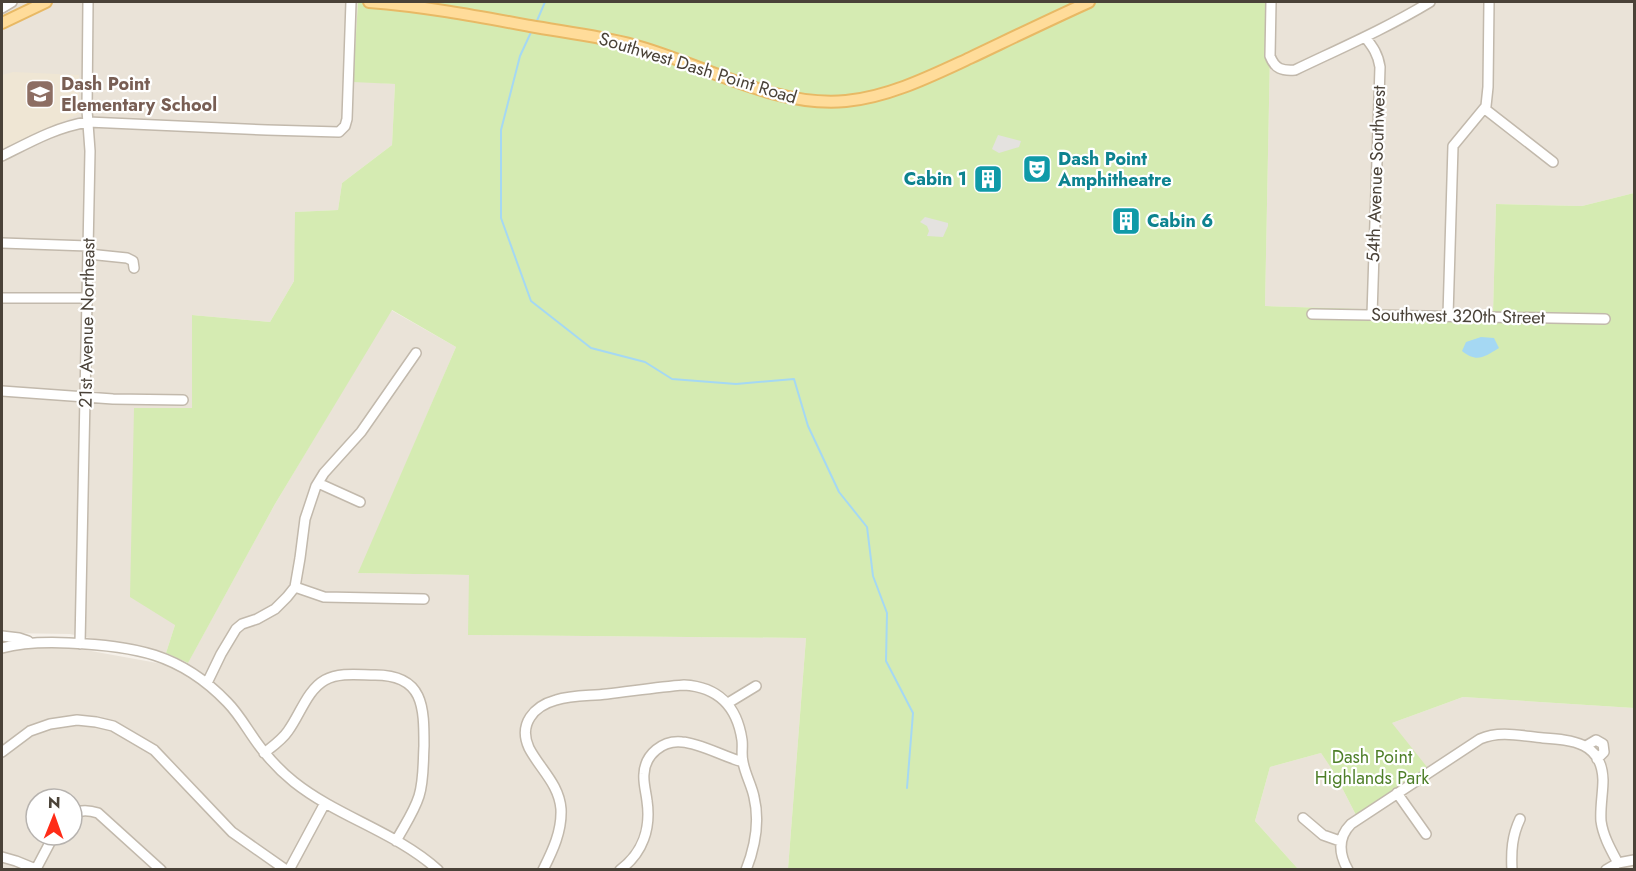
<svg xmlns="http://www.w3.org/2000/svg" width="1636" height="871" font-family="Jost,sans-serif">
<rect width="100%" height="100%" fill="#f6f1ea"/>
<path fill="#eae3d8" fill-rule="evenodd" d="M 2,2 L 358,2 L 354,81 L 395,84 L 392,145 L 342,183 L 338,210 L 296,212 L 294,281 L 270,322 L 192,315 L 192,408 L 134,409 L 175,625 L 166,653 L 70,634 L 2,633 Z
M 1271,2 L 1634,2 L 1634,193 L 1582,206 L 1496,204 L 1493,313 L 1265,306 Z
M 391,310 L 456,347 L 359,573 L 469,575 L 469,635 L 806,638 L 788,869 L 2,870 L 2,649 L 19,638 L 185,668 L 275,504 ZM 36,799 L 72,799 L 72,835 L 36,835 Z
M 1463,697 L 1634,708 L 1634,869 L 1298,869 L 1255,821 L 1270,767 L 1321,753 L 1335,774 L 1358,819 L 1392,723 Z"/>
<path fill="#efe6d4" d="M 13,72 L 79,75 L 79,114 L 2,149 L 2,75 Z"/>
<path fill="#d5ebb2" d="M 358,2 L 1271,2 L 1265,306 L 1493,313 L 1496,204 L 1582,206 L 1634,193 L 1634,708 L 1463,697 L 1392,723 L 1431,772 L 1358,819 L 1335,774 L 1321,753 L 1270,767 L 1255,821 L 1298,869 L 788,869 L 806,638 L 468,635 L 469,575 L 358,573 L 456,347 L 392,310 L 275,504 L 188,663 L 166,653 L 175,625 L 130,597 L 134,408 L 192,408 L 192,315 L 270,322 L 294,281 L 295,212 L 338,210 L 342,183 L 392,145 L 395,84 L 353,82 Z"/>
<path fill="#e4e2df" d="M 998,135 L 1021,141 L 1019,147 L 999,153 L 992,149 Z
M 925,217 L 948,223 L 948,226 L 943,237 L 927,236 L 929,231 L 927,226 L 920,222 Z"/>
<path fill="#a5d8f3" d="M 1481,337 L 1494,338 L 1499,348 C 1484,357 1477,363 1462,351 L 1466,342 Z"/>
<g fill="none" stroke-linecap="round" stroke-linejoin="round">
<path stroke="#a5d8f3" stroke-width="2" d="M 536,23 L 545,2
M 532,30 L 520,56 L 501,130 L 501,218 L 531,301 L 591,348 L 645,362 L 672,379 L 736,384 L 794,379 L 808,426 L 839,492 L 867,527 L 873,576 L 887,613 L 886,661 L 913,713 L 907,788"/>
<g stroke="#c2b9ac" stroke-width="12">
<path id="minor" d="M 1271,2 L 1270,56 C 1275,69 1282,71 1295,70 C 1341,48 1387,28 1430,2
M 2,8 L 12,2
M 1365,37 C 1373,47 1378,54 1380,67 L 1372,315
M 1485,109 L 1553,162
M 2,156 C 30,142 56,127 88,122 L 267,130 L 339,132 L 345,126 L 347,119 L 351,2
M 2,243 L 88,246
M 88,254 L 127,258 L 133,261 L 134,268
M 2,298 L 87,298
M 1312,314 L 1605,319
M 1448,316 L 1453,146 L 1486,106 L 1488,87 L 1489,2
M 2,391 L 113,399 L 183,400
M 318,483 L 360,502
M 295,587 L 324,597 L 424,599
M 2,636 L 19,638 L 28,641
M 80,644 L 90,151 L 87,110 L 88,2
M 2,648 C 24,642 46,642 69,643 C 134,646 180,653 227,702 C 242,717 251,737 265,753 C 273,763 284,774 294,782 C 338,817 396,832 438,870
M 207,683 L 221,654 L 236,629 L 242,624 L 257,619 L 275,609 L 287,597 L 295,587 L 300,558 L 305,519 L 316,486 L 324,473 L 361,432 L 416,353
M 728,703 L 756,686
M 1586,746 L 1596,740 L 1603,744 L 1604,752 L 1597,759
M 2,752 L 30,731 L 50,724 L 77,720 L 96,722 L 113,726 L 154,750 L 232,832 L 286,870
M 264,753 C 273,746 282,740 288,731 C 300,715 307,690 325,680 C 340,672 359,675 375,675 C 424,675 424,707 424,746 C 423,762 424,780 419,796 C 414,812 404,826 396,841
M 1397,793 L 1426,834
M 72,814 C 81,809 89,810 98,813 L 161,870
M 1303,818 L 1323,835 L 1340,841
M 2,857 L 16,861 L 38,870
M 36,869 L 54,835
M 289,870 L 325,803
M 543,870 C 553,850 562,831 561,809 C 559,784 540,769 529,748 C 518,724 534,706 556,700 C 572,695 590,696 607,694 C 633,691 658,687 684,685 C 718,687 737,706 742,740 C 743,747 741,755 743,762 C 745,774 752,786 754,797 C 760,822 755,847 746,870
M 620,870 C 643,853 651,828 647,801 C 646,792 643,782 644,774 C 645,754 663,740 682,742 C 700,743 724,757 743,762
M 1348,870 C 1339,854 1337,838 1351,824 L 1480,739 C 1500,730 1522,736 1543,738 C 1572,740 1602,742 1603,780 C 1603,793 1600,807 1601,821 C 1603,836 1611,850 1618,863
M 1512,870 C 1511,851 1512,836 1520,819
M 1606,870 L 1618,863 L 1634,860"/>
</g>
<g stroke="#e8b965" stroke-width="14">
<path id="major" d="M 369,2 C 423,6 476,16 530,26 C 564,32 599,36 633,45 C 701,63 774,108 846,101 C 889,97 931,76 970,58 C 1010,39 1049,20 1089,2
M 2,23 L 46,2"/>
</g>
<use href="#minor" stroke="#fff" stroke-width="9"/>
<use href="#major" stroke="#ffdc9a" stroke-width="10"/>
</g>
<defs>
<g id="school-square" transform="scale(1.5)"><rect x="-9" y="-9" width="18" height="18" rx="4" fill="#8d6e63" stroke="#fff"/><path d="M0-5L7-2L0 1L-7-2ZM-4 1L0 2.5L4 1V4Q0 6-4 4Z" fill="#fff"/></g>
<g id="theatre-square" transform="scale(1.5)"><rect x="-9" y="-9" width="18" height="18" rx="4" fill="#0f9aa8" stroke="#fff"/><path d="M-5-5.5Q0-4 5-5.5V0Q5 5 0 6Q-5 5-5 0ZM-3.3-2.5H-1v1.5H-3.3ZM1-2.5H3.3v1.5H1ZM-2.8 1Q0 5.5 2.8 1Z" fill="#fff"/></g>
<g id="building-square" transform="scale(1.5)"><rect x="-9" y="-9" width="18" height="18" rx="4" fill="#0f9aa8" stroke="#fff"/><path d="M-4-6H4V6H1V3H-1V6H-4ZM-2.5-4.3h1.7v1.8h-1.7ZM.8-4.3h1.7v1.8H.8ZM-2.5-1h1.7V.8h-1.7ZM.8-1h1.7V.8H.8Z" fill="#fff"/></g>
</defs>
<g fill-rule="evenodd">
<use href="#school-square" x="40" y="94"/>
<use href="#theatre-square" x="1037" y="169"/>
<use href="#building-square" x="988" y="179"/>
<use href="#building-square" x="1126" y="221"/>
</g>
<g text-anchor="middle" stroke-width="4.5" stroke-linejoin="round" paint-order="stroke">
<g font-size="18" fill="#4a4238" stroke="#fff">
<text transform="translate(698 68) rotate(17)" y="6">Southwest Dash Point Road</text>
<text transform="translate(1376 174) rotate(-88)" y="6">54th Avenue Southwest</text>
<text transform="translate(1458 316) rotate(1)" y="6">Southwest 320th Street</text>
<text transform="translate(87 323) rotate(-89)" y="6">21st Avenue Northeast</text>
</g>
<g font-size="18" font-weight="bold" fill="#785e54" stroke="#fff" text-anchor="start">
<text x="61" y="90">Dash Point<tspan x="61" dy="21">Elementary School</tspan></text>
</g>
<g font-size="18" font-weight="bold" fill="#0d838f" stroke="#fff" text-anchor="start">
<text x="1058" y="165">Dash Point<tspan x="1058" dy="21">Amphitheatre</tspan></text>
<text x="967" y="185" text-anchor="end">Cabin 1</text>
<text x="1147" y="227">Cabin 6</text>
</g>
<g font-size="18" fill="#4e7f28" stroke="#fff">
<text x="1372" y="763">Dash Point<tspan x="1372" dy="21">Highlands Park</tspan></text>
</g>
</g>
<rect width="1636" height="871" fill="none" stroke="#4a4238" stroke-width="6"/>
<g transform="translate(54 817) rotate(1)"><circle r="28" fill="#ffffff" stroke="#b7b3af" stroke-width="1.5"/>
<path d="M0-4.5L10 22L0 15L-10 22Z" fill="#ff2c18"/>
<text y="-9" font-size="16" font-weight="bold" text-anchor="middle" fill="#4a4238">N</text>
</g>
</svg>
